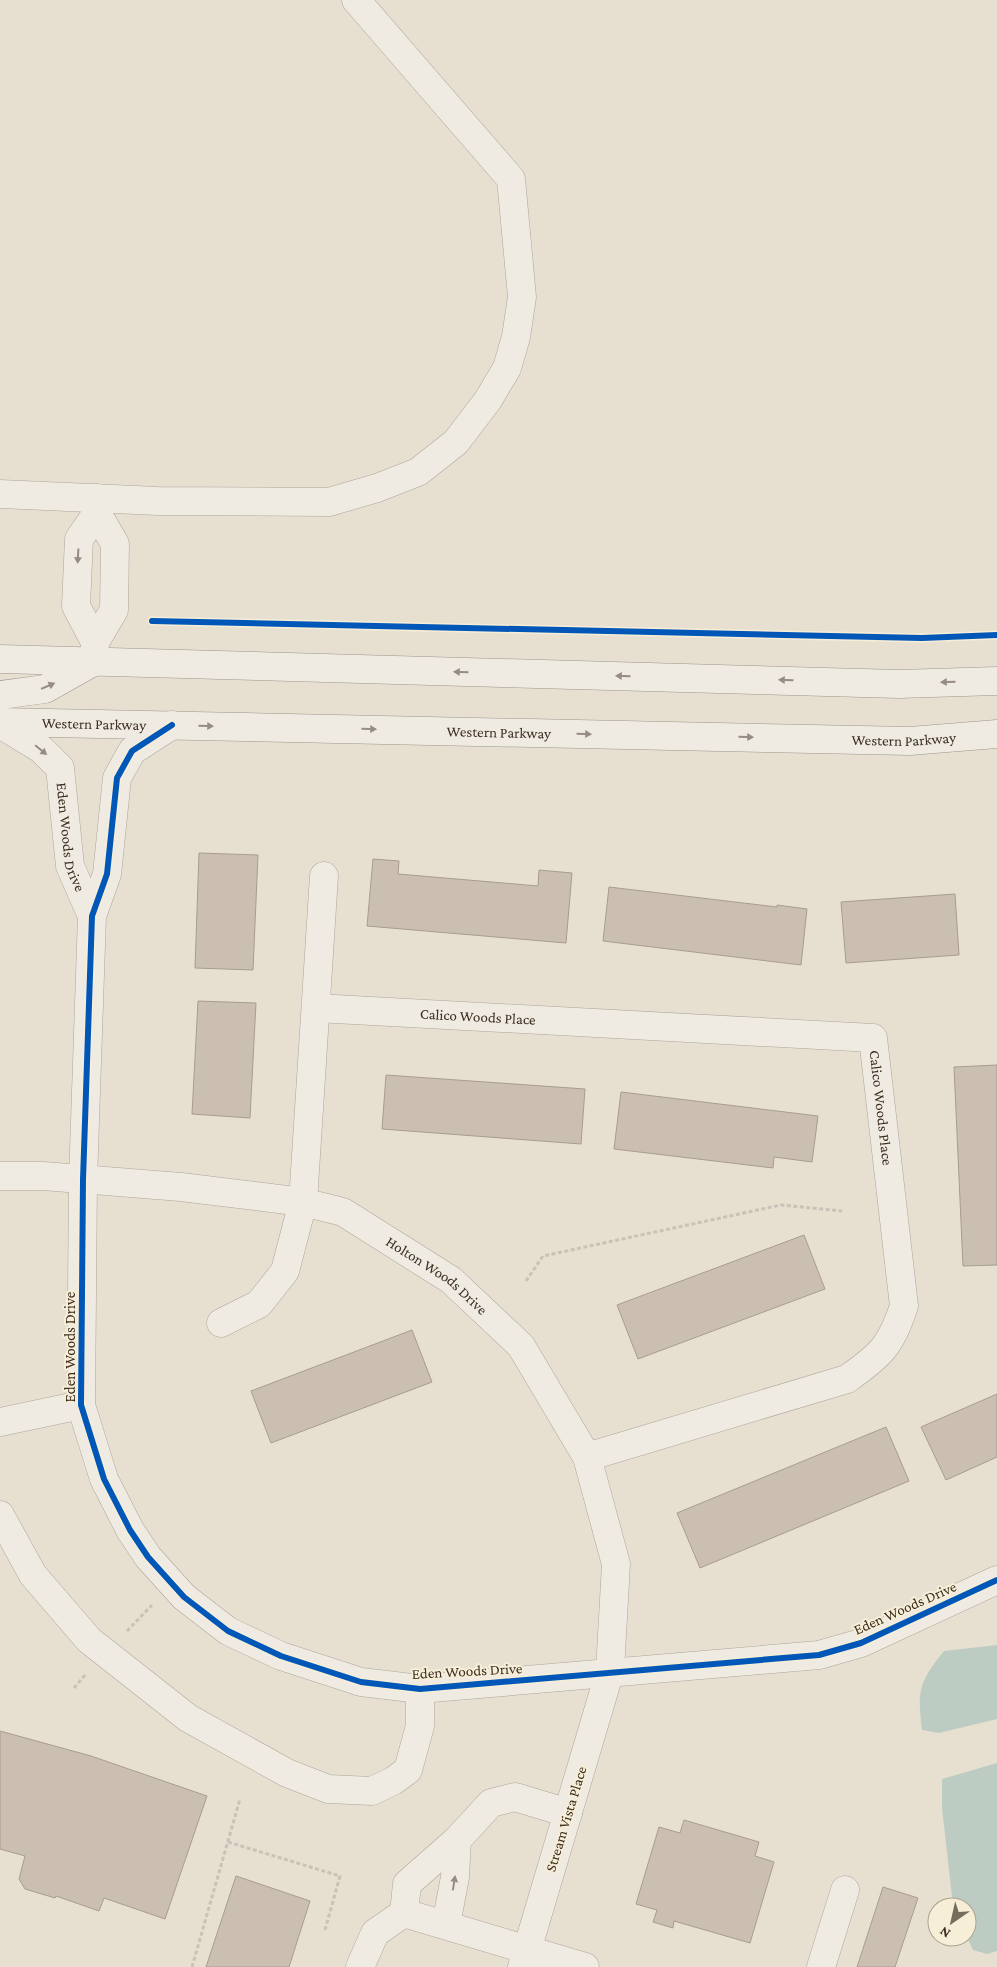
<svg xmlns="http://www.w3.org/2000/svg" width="997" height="1967" font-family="'Crimson Pro',serif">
<rect width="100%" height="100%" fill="#e7e0d1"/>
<path fill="#bcccc2" d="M 997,1645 L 997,1719 L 939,1733 L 922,1730 C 917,1691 919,1682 944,1651 Z
M 997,1763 L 997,1951 L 987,1954 L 973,1950 L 967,1937 L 967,1907 L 954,1907 L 953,1905 L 942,1808 L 942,1779 Z"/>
<path fill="#cbbfb2" stroke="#a89c90" d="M 199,853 L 258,855 L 253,970 L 195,968 Z
M 373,859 L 399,861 L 398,874 L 538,886 L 539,870 L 572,873 L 566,943 L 367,926 Z
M 609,887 L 777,907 L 777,905 L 807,909 L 801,965 L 603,941 Z
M 955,894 L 959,955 L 846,963 L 841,902 Z
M 198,1001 L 256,1003 L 250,1118 L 192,1114 Z
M 997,1065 L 997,1265 L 963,1266 L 954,1067 Z
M 386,1075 L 585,1089 L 581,1144 L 382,1129 Z
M 621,1092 L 818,1116 L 812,1162 L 774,1157 L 773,1168 L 614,1149 Z
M 804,1235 L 825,1289 L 638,1359 L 617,1305 Z
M 412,1330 L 432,1382 L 271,1443 L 251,1391 Z
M 997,1394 L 997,1457 L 946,1480 L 921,1427 Z
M 886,1427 L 909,1481 L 700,1568 L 677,1513 Z
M 0,1731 L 91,1756 L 207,1796 L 165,1919 L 104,1898 L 99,1911 L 56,1896 L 55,1898 L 25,1889 L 19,1879 L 25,1856 L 0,1849 Z
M 684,1820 L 759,1842 L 755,1856 L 774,1862 L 750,1943 L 674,1921 L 673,1928 L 653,1922 L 657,1910 L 636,1904 L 659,1827 L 680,1833 Z
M 236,1876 L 310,1901 L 289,1967 L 206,1967 Z
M 883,1887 L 918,1898 L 895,1967 L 857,1967 Z"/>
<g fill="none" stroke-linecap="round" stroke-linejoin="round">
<g stroke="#ada599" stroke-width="29">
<g id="street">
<path d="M 0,494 L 158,501 L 329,502 L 377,488 L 418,472 L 456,442 L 488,400 L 507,368 L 516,337 L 522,297 L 511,179 L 356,0"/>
<path d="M 95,642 L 76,606 L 79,539 L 97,513"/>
<path d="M 94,662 L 95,642 L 114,610 L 115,544 L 97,513 L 96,498"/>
<path id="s1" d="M 0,724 L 41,749 L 60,768 L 70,866 L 92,916"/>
<path d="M 172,725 L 132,751 L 117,778 L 107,874 L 92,916 L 83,1180 L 81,1405 L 104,1479 L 130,1530 L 148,1557 L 184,1597 L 228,1631 L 281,1656 L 361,1682 L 420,1689 L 819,1655 L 861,1643 L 997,1580"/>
<path id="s2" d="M 316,1008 L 873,1038 L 904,1306 C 891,1346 881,1355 847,1379 L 587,1457"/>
<path id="s3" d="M 0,1176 L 43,1176 L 181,1187 L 303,1202 L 343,1212 L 451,1280 L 521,1346 L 587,1457 L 616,1564 L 610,1671 L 522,1967"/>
<path d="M 221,1323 L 259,1304 L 285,1271 L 303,1202 L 324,876"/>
<path d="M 0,1422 L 81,1405"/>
<path d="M 0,1515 L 33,1575 L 89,1640 L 188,1718 L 287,1773 L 328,1789 L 372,1791 L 393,1781 L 408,1770 L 420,1726 L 420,1689"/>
<path d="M 404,1913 L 585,1967"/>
<path d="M 446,1925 L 455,1877 L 457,1840"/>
<path d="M 360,1967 L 375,1933 L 404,1913 L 407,1884 L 457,1840 L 491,1803 L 515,1797 L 568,1813"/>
<path d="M 821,1967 L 845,1890"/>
</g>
</g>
<g stroke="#9c958a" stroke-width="29">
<g id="secondary">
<path d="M 0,659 L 899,684 L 997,681"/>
<path d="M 0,695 L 45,689 L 93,662"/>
<path id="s4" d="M 0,722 L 910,741 L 997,734"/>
</g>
</g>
<path stroke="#c8c2b9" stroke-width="3" stroke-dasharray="4 2.5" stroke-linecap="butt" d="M 526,1281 L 543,1256 L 781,1205 L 842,1211
M 127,1631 L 152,1605
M 74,1688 L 85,1675
M 228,1842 L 340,1876 L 325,1930
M 192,1967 L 240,1799"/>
<use href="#street" stroke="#efebe3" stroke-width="28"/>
<use href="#secondary" stroke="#efebe3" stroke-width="28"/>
<g stroke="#f7eed8" stroke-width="9">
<path id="cycleway" d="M 152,621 L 922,638 L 997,635
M 172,725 L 132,751 L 117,778 L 107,874 L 92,916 L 83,1180 L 81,1405 L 104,1479 L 130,1530 L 148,1557 L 184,1597 L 228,1631 L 281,1656 L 361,1682 L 420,1689 L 819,1655 L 861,1643 L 997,1580"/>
</g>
<use href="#cycleway" stroke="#0057b8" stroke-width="6"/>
</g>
<defs><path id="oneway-solid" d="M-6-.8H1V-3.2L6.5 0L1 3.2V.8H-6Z" transform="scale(1.25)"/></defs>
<g fill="#968c82">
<use href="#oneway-solid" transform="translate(78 556) rotate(93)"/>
<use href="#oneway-solid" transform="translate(461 672) rotate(-178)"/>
<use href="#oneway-solid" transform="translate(623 676) rotate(-178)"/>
<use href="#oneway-solid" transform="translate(786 680) rotate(-178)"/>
<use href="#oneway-solid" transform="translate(948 682) rotate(179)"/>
<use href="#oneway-solid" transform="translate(48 686) rotate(-23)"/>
<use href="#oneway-solid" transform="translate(206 726) rotate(1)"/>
<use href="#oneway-solid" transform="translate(369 729) rotate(1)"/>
<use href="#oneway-solid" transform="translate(584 734) rotate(1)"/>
<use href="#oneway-solid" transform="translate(746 737) rotate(1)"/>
<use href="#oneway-solid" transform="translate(41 750) rotate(39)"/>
<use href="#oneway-solid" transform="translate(454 1883) rotate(-81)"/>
</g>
<g text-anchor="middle" stroke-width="4" stroke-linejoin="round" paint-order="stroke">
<g font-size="15" fill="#3d2e20" stroke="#f7eed8">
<text dy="5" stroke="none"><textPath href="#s4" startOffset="94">Western Parkway</textPath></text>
<text dy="5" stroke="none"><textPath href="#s4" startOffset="499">Western Parkway</textPath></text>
<text dy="5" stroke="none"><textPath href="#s4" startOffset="904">Western Parkway</textPath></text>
<text dy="5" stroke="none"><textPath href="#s1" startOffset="145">Eden Woods Drive</textPath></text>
<text dy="5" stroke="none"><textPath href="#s2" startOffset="162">Calico Woods Place</textPath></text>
<text dy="5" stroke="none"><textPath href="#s2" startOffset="628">Calico Woods Place</textPath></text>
<text dy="5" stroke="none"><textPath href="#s3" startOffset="459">Holton Woods Drive</textPath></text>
<text transform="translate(70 1347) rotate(-90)" y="5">Eden Woods Drive</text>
<text transform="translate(905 1608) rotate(-24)" y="5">Eden Woods Drive</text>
<text transform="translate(467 1671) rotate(-3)" y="5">Eden Woods Drive</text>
<text transform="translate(566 1819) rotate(-73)" y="5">Stream Vista Place</text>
</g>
</g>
<g transform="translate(952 1922) rotate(214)"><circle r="24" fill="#f7eed8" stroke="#ada18e"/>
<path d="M0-4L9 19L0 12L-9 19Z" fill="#786c5e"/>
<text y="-8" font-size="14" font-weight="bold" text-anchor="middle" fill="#3d2e20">N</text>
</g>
</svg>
